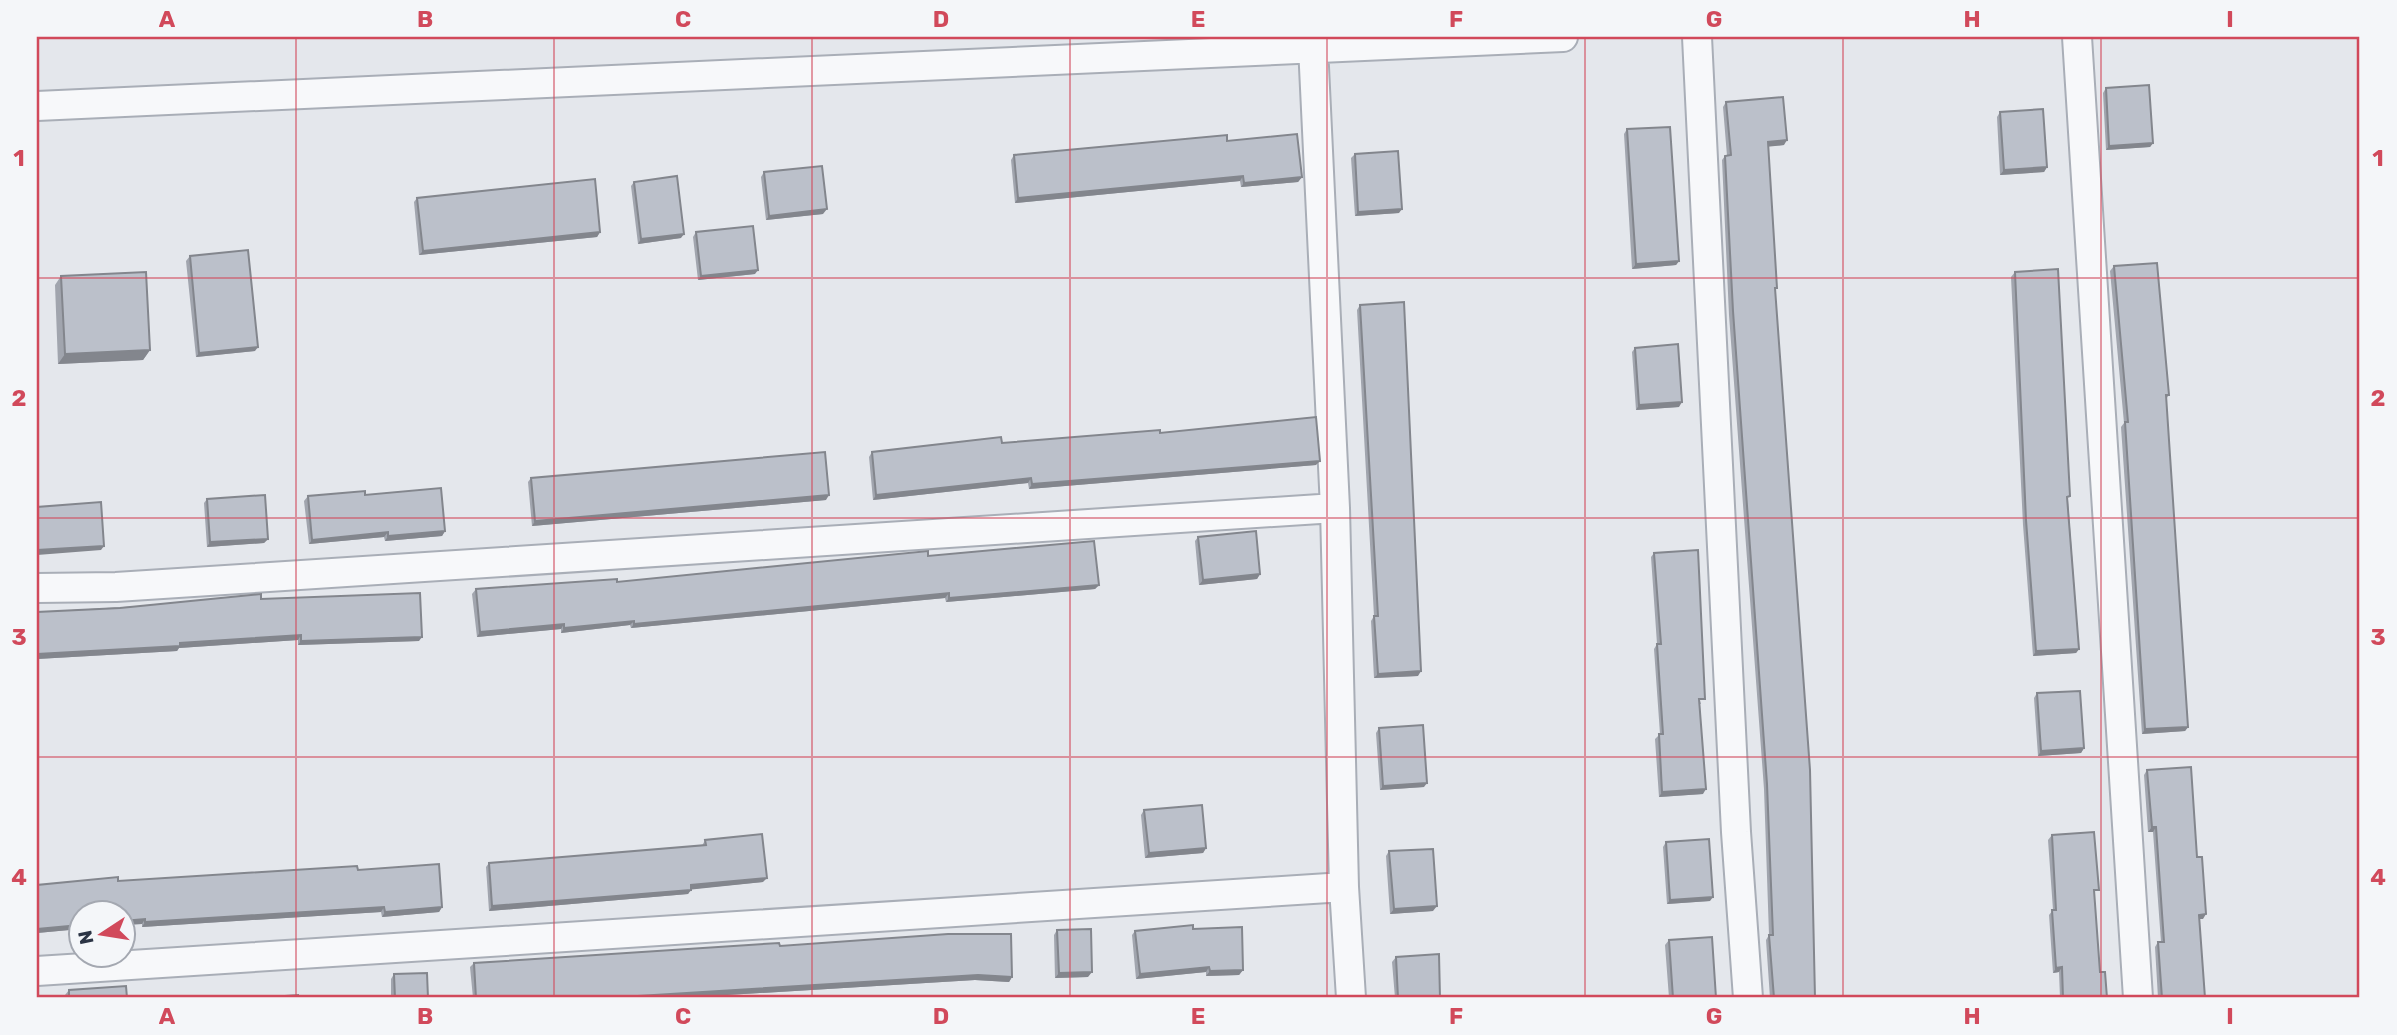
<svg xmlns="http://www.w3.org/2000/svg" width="2397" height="1035" font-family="Rubik,sans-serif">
<rect width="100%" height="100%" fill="#e4e7ec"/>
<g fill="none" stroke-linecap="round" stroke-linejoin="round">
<g stroke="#a9aeb7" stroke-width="32">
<path id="street" d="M 1697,37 L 1736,832 L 1748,998
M 2077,37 L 2138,998
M 1313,46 L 1335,508 L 1344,887 L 1351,998
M 37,106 L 1563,37
M 37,588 L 116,587 L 1335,508
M 37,971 L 1344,887"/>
</g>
<use href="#street" stroke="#f7f8fa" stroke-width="28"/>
</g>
<path fill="#a1a5ae" d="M 2106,88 L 2153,143 L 2150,147 L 2106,150 L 2103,93 Z
M 1726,102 L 1784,145 L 1768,146 L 1775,291 L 1815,998 L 1770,998 L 1766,940 L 1769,935 L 1764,789 L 1729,315 L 1722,160 L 1725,156 L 1727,156 L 1723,107 Z
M 2000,112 L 2047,167 L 2044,172 L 2000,175 L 1997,117 Z
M 1627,129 L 1679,261 L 1676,265 L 1632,269 L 1624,134 Z
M 1227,141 L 1302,177 L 1298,182 L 1241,187 L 1240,181 L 1015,203 L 1011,160 L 1014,155 Z
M 1355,154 L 1399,213 L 1355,216 L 1351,158 Z
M 764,172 L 823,214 L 766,220 L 761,177 Z
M 634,182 L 681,238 L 638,244 L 631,186 Z
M 417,198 L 600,232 L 597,237 L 419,255 L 414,202 Z
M 696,232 L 755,274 L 698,280 L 693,237 Z
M 190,256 L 255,351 L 196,357 L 186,261 Z
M 2114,266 L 2169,395 L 2166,399 L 2188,727 L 2185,731 L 2142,734 L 2121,427 L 2124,423 L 2110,271 Z
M 2015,272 L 2068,500 L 2079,649 L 2076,653 L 2033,656 L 2023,525 L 2011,277 Z
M 61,276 L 150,350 L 143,360 L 58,364 L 55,285 Z
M 1360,305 L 1418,676 L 1374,678 L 1371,621 L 1374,616 L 1357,310 Z
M 1635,348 L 1679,407 L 1636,410 L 1632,352 Z
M 1160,433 L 1316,465 L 1029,489 L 1028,483 L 873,500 L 869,457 L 872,452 Z
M 531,478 L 826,500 L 532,526 L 528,482 Z
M 365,495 L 445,531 L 442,536 L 385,541 L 384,537 L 309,544 L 304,501 L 308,496 Z
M 207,499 L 268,539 L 264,543 L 207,547 L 204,503 Z
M 1198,537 L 1260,574 L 1257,579 L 1199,585 L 1195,541 Z
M 1654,553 L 1701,704 L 1700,704 L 1703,794 L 1659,797 L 1655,739 L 1660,734 L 1654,649 L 1657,644 L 1651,557 Z
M 928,556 L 1099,585 L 1095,589 L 946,602 L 945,598 L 631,628 L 630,625 L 561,633 L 561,629 L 477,637 L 472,594 L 476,589 L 617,582 Z
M 261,599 L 419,641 L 298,645 L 298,640 L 179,648 L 177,651 L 37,659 L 37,612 Z
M 2037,693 L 2084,748 L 2081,753 L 2038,756 L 2034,698 Z
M 1379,728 L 1424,787 L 1380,790 L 1376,733 Z
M 2147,770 L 2197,857 L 2203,919 L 2199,919 L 2205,998 L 2158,998 L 2155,947 L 2158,942 L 2161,942 L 2153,832 L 2148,832 L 2144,775 Z
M 1144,810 L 1206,848 L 1203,853 L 1145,858 L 1141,815 Z
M 2052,835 L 2095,894 L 2094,894 L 2100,972 L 2107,998 L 2060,998 L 2059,972 L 2053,973 L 2049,915 L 2053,910 L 2048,840 Z
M 705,840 L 763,882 L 691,889 L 688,894 L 489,911 L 486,867 L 489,863 L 702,846 Z
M 1666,842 L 1710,901 L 1667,904 L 1663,847 Z
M 1389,851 L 1433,911 L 1390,914 L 1386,856 Z
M 358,870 L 442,907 L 439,912 L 382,917 L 381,912 L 142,927 L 142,924 L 122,925 L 122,913 L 80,913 L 80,929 L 37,933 L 118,881 Z
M 1193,929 L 1243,970 L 1239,975 L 1206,976 L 1206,972 L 1136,979 L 1132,935 L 1135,931 Z
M 1057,930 L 1088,977 L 1055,978 L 1054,935 Z
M 1669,940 L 1716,998 L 1669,998 L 1665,945 Z
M 780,946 L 1012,977 L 1009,982 L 975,980 L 678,998 L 473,998 L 470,967 L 474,963 Z
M 1396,957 L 1440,998 L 1395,998 L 1392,962 Z
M 394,974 L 428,998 L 391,998 L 391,979 Z
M 69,990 L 127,998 L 66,998 L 65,995 Z"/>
<path fill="#83868d" d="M 1787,140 L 1784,145 L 1765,147 L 1768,142 Z
M 2153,143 L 2150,147 L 2106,150 L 2109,146 Z
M 2047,167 L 2044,172 L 2000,175 L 2004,170 Z
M 1243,176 L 1240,181 L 1015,203 L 1018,198 Z
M 1302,177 L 1298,182 L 1241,187 L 1244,183 Z
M 827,209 L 823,214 L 766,220 L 769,216 Z
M 1402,209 L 1399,213 L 1355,216 L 1358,212 Z
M 600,232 L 597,237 L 419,255 L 423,251 Z
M 684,234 L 681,238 L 638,244 L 641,239 Z
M 1679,261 L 1676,265 L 1632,269 L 1636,264 Z
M 758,270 L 755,274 L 698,280 L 701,276 Z
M 258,347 L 255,351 L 196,357 L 199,353 Z
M 150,350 L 143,360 L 58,364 L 65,354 Z
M 1682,402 L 1679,407 L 1636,410 L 1639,405 Z
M 1320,461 L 1316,465 L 1029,489 L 1032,484 Z
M 1031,478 L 1028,483 L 873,500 L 876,495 Z
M 829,495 L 826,500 L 532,526 L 535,521 Z
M 445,531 L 442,536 L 385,541 L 388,536 Z
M 388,532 L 384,537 L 309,544 L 312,540 Z
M 268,539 L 264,543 L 207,547 L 210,542 Z
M 104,546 L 101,550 L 37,555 L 37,550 Z
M 1260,574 L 1257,579 L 1199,585 L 1203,580 Z
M 1099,585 L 1095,589 L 946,602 L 949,598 Z
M 949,593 L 945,598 L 631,628 L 634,624 Z
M 634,621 L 630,625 L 561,633 L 564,628 Z
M 564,624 L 561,629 L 477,637 L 480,632 Z
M 301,635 L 298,640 L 179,648 L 177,651 L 37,659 L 37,654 Z
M 422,637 L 419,641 L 298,645 L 301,641 Z
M 2079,649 L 2076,653 L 2033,656 L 2036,651 Z
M 1421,671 L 1418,676 L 1374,678 L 1378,674 Z
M 2188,727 L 2185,731 L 2142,734 L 2145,729 Z
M 2084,748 L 2081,753 L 2038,756 L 2041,751 Z
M 1427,783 L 1424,787 L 1380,790 L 1383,786 Z
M 1706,789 L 1703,794 L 1659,797 L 1662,792 Z
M 2152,827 L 2156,827 L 2153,832 L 2148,832 Z
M 1206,848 L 1203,853 L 1145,858 L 1149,853 Z
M 767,878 L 763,882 L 687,890 L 691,885 Z
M 691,890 L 688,894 L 489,911 L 492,906 Z
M 1713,897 L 1710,901 L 1667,904 L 1670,900 Z
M 1437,906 L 1433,911 L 1390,914 L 1394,909 Z
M 384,907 L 381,912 L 142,927 L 145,922 Z
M 442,907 L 439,912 L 382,917 L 385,912 Z
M 2206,914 L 2203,919 L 2196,919 L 2199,915 Z
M 145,919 L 142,924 L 122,925 L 122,921 Z
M 80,925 L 80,929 L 37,933 L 37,929 Z
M 1209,967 L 1206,972 L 1136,979 L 1140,974 Z
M 2062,967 L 2059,972 L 2053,973 L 2056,968 Z
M 1243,970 L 1239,975 L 1206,976 L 1210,971 Z
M 1092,972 L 1088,977 L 1055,978 L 1059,973 Z
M 978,975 L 1012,977 L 1009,982 L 975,980 L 678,998 L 605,998 Z"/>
<path fill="#bbc0ca" stroke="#83868d" stroke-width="2" d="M 2149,85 L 2153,143 L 2109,146 L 2106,88 Z
M 1783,97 L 1787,140 L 1768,142 L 1777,288 L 1775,288 L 1810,770 L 1815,998 L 1774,998 L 1769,935 L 1773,935 L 1767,784 L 1733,311 L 1725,156 L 1731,155 L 1726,102 Z
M 2043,109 L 2047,167 L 2004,170 L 2000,112 Z
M 1670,127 L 1679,261 L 1636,264 L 1627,129 Z
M 1297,134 L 1302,177 L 1244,183 L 1243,176 L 1018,198 L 1014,155 L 1227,135 L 1227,141 Z
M 1398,151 L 1402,209 L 1358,212 L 1355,154 Z
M 822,166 L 827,209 L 769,216 L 764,172 Z
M 677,176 L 684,234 L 641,239 L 634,182 Z
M 595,179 L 600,232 L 423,251 L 417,198 Z
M 753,226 L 758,270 L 701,276 L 696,232 Z
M 248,250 L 258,347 L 199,353 L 190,256 Z
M 2157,263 L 2169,395 L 2166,395 L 2188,727 L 2145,729 L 2125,422 L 2128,422 L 2114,266 Z
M 2058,269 L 2070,496 L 2067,497 L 2079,649 L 2036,651 L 2026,520 L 2015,272 Z
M 146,272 L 150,350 L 65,354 L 61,276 Z
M 1404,302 L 1421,671 L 1378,674 L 1374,616 L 1378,616 L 1360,305 Z
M 1678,344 L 1682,402 L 1639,405 L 1635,348 Z
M 1316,417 L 1320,461 L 1032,484 L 1031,478 L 876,495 L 872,452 L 1001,437 L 1002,443 L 1160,430 L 1160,433 Z
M 825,452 L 829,495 L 535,521 L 531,478 Z
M 441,488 L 445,531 L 388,536 L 388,532 L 312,540 L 308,496 L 365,491 L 365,495 Z
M 265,495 L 268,539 L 210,542 L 207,499 Z
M 101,502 L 104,546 L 37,550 L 37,507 Z
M 1256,531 L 1260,574 L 1203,580 L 1198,537 Z
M 1094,541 L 1099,585 L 949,598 L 949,593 L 634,624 L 634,621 L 564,628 L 564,624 L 480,632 L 476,589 L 617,579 L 617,582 L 928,551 L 928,556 Z
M 1698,550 L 1705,699 L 1699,699 L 1706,789 L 1662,792 L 1659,734 L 1663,734 L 1657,644 L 1661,644 L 1654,553 Z
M 420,593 L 422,637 L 301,641 L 301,635 L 180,643 L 180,646 L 37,654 L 37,612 L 120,608 L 261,594 L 261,599 Z
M 2080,691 L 2084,748 L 2041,751 L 2037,693 Z
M 1423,725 L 1427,783 L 1383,786 L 1379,728 Z
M 2191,767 L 2197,857 L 2202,857 L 2206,914 L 2199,915 L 2205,998 L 2162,998 L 2158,942 L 2164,942 L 2156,827 L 2152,827 L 2147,770 Z
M 1202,805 L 1206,848 L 1149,853 L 1144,810 Z
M 2094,832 L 2099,890 L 2094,890 L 2100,972 L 2105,972 L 2107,998 L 2063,998 L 2062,967 L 2056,968 L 2052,910 L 2056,910 L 2052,835 Z
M 762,834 L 767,878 L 691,885 L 691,890 L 492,906 L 489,863 L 706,845 L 705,840 Z
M 1709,839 L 1713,897 L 1670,900 L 1666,842 Z
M 1433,849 L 1437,906 L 1394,909 L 1389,851 Z
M 439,864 L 442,907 L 385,912 L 384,907 L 145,922 L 145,919 L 122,921 L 122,913 L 80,913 L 80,925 L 37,929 L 37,885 L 118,877 L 118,881 L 357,866 L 358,870 Z
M 1193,925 L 1193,929 L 1242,927 L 1243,970 L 1210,971 L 1209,967 L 1140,974 L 1135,931 Z
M 1091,929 L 1092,972 L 1059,973 L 1057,930 Z
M 948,934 L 1011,934 L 1012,977 L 978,975 L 605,998 L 476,998 L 474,963 L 779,943 L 780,946 Z
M 1712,937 L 1716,998 L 1673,998 L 1669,940 Z
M 1439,954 L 1440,998 L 1398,998 L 1396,957 Z
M 427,973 L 428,998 L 395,998 L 394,974 Z
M 126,986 L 127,998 L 69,998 L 69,990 Z
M 298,995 L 298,998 L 256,998 Z"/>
<path fill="none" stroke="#d1495b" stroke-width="2" stroke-opacity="0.55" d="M 296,37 L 296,998M 554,37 L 554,998M 812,37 L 812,998M 1070,37 L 1070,998M 1327,37 L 1327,998M 1585,37 L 1585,998M 1843,37 L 1843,998M 2101,37 L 2101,998M 37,278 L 2360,278M 37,518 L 2360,518M 37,757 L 2360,757"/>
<rect width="2397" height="1035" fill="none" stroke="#f4f6f9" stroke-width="77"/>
<g transform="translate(102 934) rotate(258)"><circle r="33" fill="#f4f6f9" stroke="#a4a8b1" stroke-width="2"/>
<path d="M0-5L12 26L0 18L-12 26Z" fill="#d1495b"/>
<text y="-10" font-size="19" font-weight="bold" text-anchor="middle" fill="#2b3445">N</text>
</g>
<rect x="38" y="38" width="2320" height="958" fill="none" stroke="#d1495b" stroke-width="2.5"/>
<g font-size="23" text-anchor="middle" font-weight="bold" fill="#d1495b">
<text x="167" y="27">A</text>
<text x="425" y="27">B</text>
<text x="683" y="27">C</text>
<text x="941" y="27">D</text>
<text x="1198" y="27">E</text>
<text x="1456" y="27">F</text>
<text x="1714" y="27">G</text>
<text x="1972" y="27">H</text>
<text x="2230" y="27">I</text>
<text x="19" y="166">1</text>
<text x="2378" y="166">1</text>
<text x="19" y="406">2</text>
<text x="2378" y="406">2</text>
<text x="19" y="645">3</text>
<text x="2378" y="645">3</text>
<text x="19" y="885">4</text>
<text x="2378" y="885">4</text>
<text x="167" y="1024">A</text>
<text x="425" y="1024">B</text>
<text x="683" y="1024">C</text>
<text x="941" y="1024">D</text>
<text x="1198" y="1024">E</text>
<text x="1456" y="1024">F</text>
<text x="1714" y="1024">G</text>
<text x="1972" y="1024">H</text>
<text x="2230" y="1024">I</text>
</g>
</svg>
